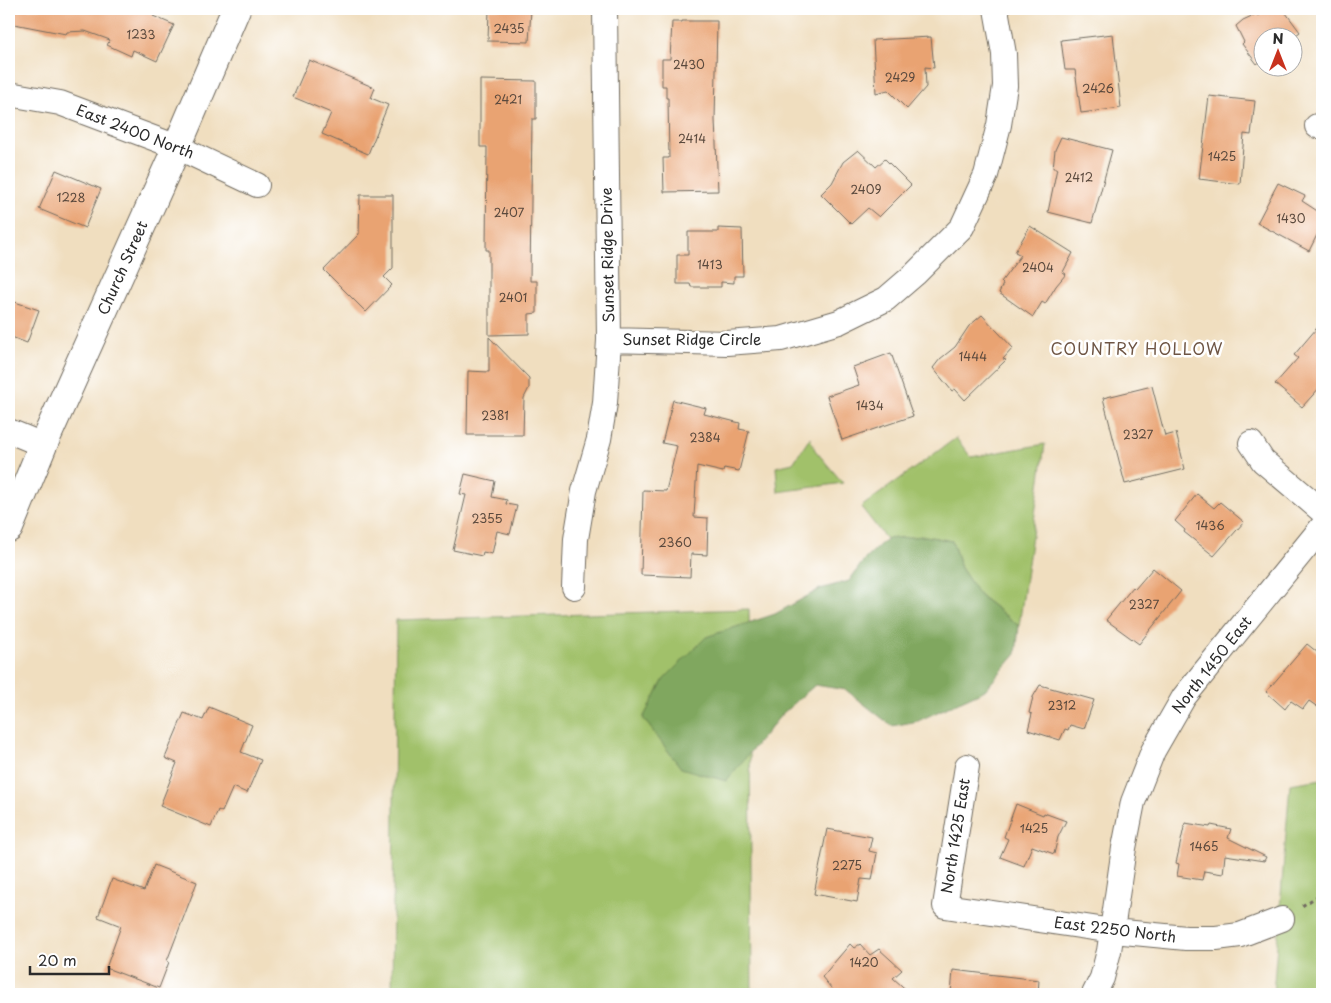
<svg xmlns="http://www.w3.org/2000/svg" width="1331" height="1003" font-family="'Playpen Sans',sans-serif">
<rect width="100%" height="100%" fill="#fff"/>
<filter id="ink" filterUnits="userSpaceOnUse"><feTurbulence type="fractalNoise" baseFrequency=".02" numOctaves="2"/><feDisplacementMap in="SourceGraphic" scale="10" xChannelSelector="R" yChannelSelector="G"/><feConvolveMatrix kernelMatrix="1 2 1 2 8 2 1 2 1" color-interpolation-filters="sRGB"/></filter>
<filter id="wash" filterUnits="userSpaceOnUse"><feTurbulence type="fractalNoise" baseFrequency=".0096" numOctaves="4" result="noise"/><feDisplacementMap in="SourceGraphic" scale="20" xChannelSelector="R" yChannelSelector="G"/><feGaussianBlur stdDeviation="1.12" result="paint"/><feColorMatrix in="noise" values="0 0 0 0 0 0 0 0 0 0 0 0 0 0 0 0 0 1.4 0 .05"/><feComposite in="paint" operator="in"/></filter>
<g filter="url(#wash)">
<rect width="100%" height="100%" fill="#f0debf"/>
<path fill="#a1c16a" stroke="#66764a" d="M 810,438 L 815,450 L 843,483 L 778,492 L 776,467 L 793,463 Z
M 956,438 L 971,457 L 1045,444 L 1019,626 L 979,595 L 961,568 L 952,541 L 925,536 L 886,539 L 861,507 Z
M 749,609 L 752,994 L 392,994 L 396,620 Z
M 1322,779 L 1322,994 L 1273,994 L 1290,784 Z"/>
<path fill="#80a75e" stroke="#566944" d="M 925,536 L 952,541 L 961,568 L 979,595 L 1019,626 L 1016,654 L 985,690 L 918,721 L 892,726 L 846,690 L 815,685 L 782,714 L 726,781 L 681,768 L 643,718 L 664,679 L 706,637 L 775,614 L 820,589 L 849,581 L 864,560 L 886,539 Z"/>
<g id="blocks">
<path fill="#e9a372" d="M 9,9 L 156,9 L 153,16 L 174,25 L 157,61 L 133,50 L 131,56 L 107,45 L 110,40 L 85,31 L 67,32 L 66,34 L 9,23 Z
M 489,9 L 531,9 L 529,42 L 488,41 Z
M 1270,9 L 1283,9 L 1300,32 L 1292,38 L 1264,38 L 1264,59 L 1257,64 L 1242,44 L 1244,42 L 1236,26 L 1243,20 L 1256,14 L 1258,16 Z
M 682,21 L 717,21 L 715,120 L 718,191 L 664,192 L 663,158 L 669,158 L 668,98 L 666,98 L 666,86 L 662,86 L 662,59 L 670,59 L 672,22 L 682,22 Z
M 1113,34 L 1121,108 L 1081,113 L 1075,70 L 1065,70 L 1061,40 Z
M 931,37 L 934,68 L 925,67 L 926,87 L 907,109 L 888,90 L 876,93 L 873,40 Z
M 309,60 L 375,88 L 371,98 L 388,105 L 368,154 L 322,134 L 331,113 L 293,97 Z
M 480,80 L 536,81 L 536,119 L 532,119 L 530,281 L 537,281 L 537,313 L 529,314 L 529,334 L 489,335 L 489,250 L 486,250 L 487,147 L 480,147 Z
M 1209,96 L 1255,101 L 1251,135 L 1244,134 L 1240,184 L 1199,179 Z
M 1061,137 L 1112,150 L 1092,223 L 1048,212 L 1057,168 L 1053,168 L 1055,150 Z
M 858,150 L 876,167 L 885,159 L 911,185 L 879,217 L 868,208 L 851,224 L 821,194 L 832,183 L 843,162 Z
M 56,170 L 101,189 L 85,228 L 39,209 Z
M 1278,183 L 1305,196 L 1302,201 L 1322,214 L 1322,225 L 1309,251 L 1257,223 Z
M 360,195 L 393,195 L 393,268 L 384,277 L 392,285 L 366,312 L 324,270 L 359,234 Z
M 1030,226 L 1073,253 L 1063,272 L 1066,274 L 1056,286 L 1045,304 L 1042,302 L 1033,317 L 999,293 L 1003,284 L 1001,282 L 1021,255 L 1015,252 Z
M 718,228 L 742,229 L 743,276 L 734,276 L 734,283 L 721,282 L 721,287 L 691,287 L 690,284 L 677,284 L 677,255 L 688,255 L 688,232 L 718,232 Z
M 9,300 L 39,310 L 27,343 L 9,336 Z
M 982,315 L 1013,348 L 1003,359 L 1006,360 L 965,400 L 955,389 L 952,391 L 933,368 L 940,359 L 955,347 L 969,326 Z
M 1322,322 L 1322,385 L 1302,407 L 1275,384 L 1298,358 L 1294,355 Z
M 489,337 L 529,378 L 529,388 L 524,398 L 523,435 L 467,435 L 468,371 L 489,372 Z
M 891,353 L 913,416 L 842,440 L 827,396 L 859,385 L 853,367 Z
M 1152,386 L 1165,436 L 1176,433 L 1185,469 L 1125,484 L 1103,398 Z
M 673,400 L 706,408 L 704,414 L 740,423 L 739,429 L 749,431 L 739,471 L 724,468 L 723,472 L 697,466 L 694,517 L 708,518 L 707,555 L 691,554 L 690,577 L 641,575 L 643,490 L 666,491 L 677,446 L 662,443 Z
M 465,474 L 495,481 L 492,497 L 507,500 L 506,504 L 517,506 L 510,534 L 497,531 L 492,554 L 483,552 L 482,556 L 453,550 L 466,495 L 460,494 Z
M 1197,494 L 1214,508 L 1220,502 L 1244,522 L 1214,556 L 1184,532 L 1185,530 L 1175,521 Z
M 1153,568 L 1181,591 L 1139,644 L 1106,620 L 1133,587 L 1135,589 Z
M 1307,644 L 1322,656 L 1322,710 L 1309,701 L 1303,709 L 1291,701 L 1285,709 L 1266,692 Z
M 1040,685 L 1094,700 L 1084,729 L 1070,725 L 1068,730 L 1065,729 L 1060,740 L 1028,730 L 1032,714 L 1029,713 L 1033,697 Z
M 209,707 L 252,725 L 241,752 L 261,760 L 247,793 L 233,787 L 222,812 L 218,810 L 211,827 L 160,806 L 177,763 L 165,758 L 184,713 L 203,720 Z
M 1016,804 L 1043,815 L 1044,813 L 1066,821 L 1058,837 L 1054,854 L 1032,846 L 1024,866 L 1000,857 L 1008,839 L 1004,837 Z
M 1185,823 L 1210,827 L 1211,825 L 1231,829 L 1228,838 L 1266,857 L 1264,861 L 1225,855 L 1223,874 L 1204,871 L 1202,880 L 1177,876 L 1179,864 L 1176,863 Z
M 827,829 L 872,837 L 869,851 L 877,853 L 872,880 L 861,879 L 857,902 L 814,894 Z
M 154,865 L 197,882 L 167,961 L 169,962 L 159,988 L 106,968 L 121,926 L 98,917 L 112,879 L 144,891 Z
M 850,944 L 854,948 L 860,944 L 870,955 L 879,949 L 902,970 L 893,978 L 911,994 L 836,994 L 822,977 Z
M 953,970 L 1039,980 L 1038,994 L 951,994 Z"/>
</g>
</g>
<g filter="url(#ink)">
<use href="#blocks" fill-opacity="0" stroke="#706a5f" stroke-width="1"/>
<g fill="none" stroke-linecap="round" stroke-linejoin="round">
<g stroke="#706a5f" stroke-width="26">
<path id="minor" d="M 9,94 L 60,103 L 177,147 L 257,185
M 1317,126 L 1322,126
M 609,340 L 727,343 L 781,339 L 839,322 L 886,299 L 915,274 L 962,227 L 986,175 L 999,125 L 1005,86 L 1004,54 L 996,9
M 9,431 L 43,445
M 1251,443 L 1263,461 L 1322,511
M 574,587 L 576,539 L 584,491 L 599,439 L 605,403 L 609,340 L 605,9
M 967,766 L 945,906 L 1113,931 L 1186,938 L 1216,938 L 1240,935 L 1282,919
M 1094,994 L 1102,978 L 1109,951 L 1124,848 L 1133,802 L 1153,751 L 1184,697 L 1322,527"/>
</g>
<g stroke="#706a5f" stroke-width="30">
<path id="tertiary" d="M 9,528 L 43,445 L 177,147 L 236,9"/>
</g>
<path stroke="#706a5f" stroke-width="3" stroke-dasharray="4 4" stroke-linecap="butt" d="M 1302,906 L 1322,893"/>
<use href="#minor" stroke="#fff" stroke-width="24"/>
<use href="#tertiary" stroke="#fff" stroke-width="28"/>
</g>
</g>
<g text-anchor="middle" stroke-width="5" stroke-linejoin="round" paint-order="stroke">
<g font-size="12" fill="#5a493d">
<text x="509" y="33">2435</text>
<text x="141" y="39">1233</text>
<text x="689" y="69">2430</text>
<text x="900" y="82">2429</text>
<text x="1098" y="93">2426</text>
<text x="508" y="104">2421</text>
<text x="692" y="143">2414</text>
<text x="1222" y="161">1425</text>
<text x="1079" y="182">2412</text>
<text x="866" y="194">2409</text>
<text x="71" y="202">1228</text>
<text x="509" y="217">2407</text>
<text x="1291" y="223">1430</text>
<text x="710" y="269">1413</text>
<text x="1038" y="272">2404</text>
<text x="513" y="302">2401</text>
<text x="973" y="361">1444</text>
<text x="870" y="410">1434</text>
<text x="495" y="420">2381</text>
<text x="1138" y="439">2327</text>
<text x="705" y="442">2384</text>
<text x="487" y="523">2355</text>
<text x="1210" y="530">1436</text>
<text x="675" y="547">2360</text>
<text x="1144" y="609">2327</text>
<text x="1062" y="710">2312</text>
<text x="1034" y="833">1425</text>
<text x="1204" y="851">1465</text>
<text x="847" y="870">2275</text>
<text x="864" y="967">1420</text>
</g>
<g font-size="15" fill="#2b2b2b" stroke="#fff">
<text transform="translate(135 132) rotate(21)" y="5">East 2400 North</text>
<text transform="translate(608 255) rotate(-91)" y="5">Sunset Ridge Drive</text>
<text transform="translate(123 268) rotate(-66)" y="5">Church Street</text>
<text x="692" y="345">Sunset Ridge Circle</text>
<text transform="translate(1212 665) rotate(-52)" y="5">North 1450 East</text>
<text transform="translate(956 836) rotate(-81)" y="5">North 1425 East</text>
<text transform="translate(1115 930) rotate(7)" y="5">East 2250 North</text>
</g>
<g font-size="16" letter-spacing="1" fill="#6e5544" stroke="#fff">
<text x="1137" y="355">COUNTRY HOLLOW</text>
</g>
</g>
<rect width="1331" height="1003" fill="none" stroke="#fff" stroke-width="30"/>
<g transform="translate(1278 52)"><circle r="24" fill="#ffffff" stroke="#aaaaaa"/>
<path d="M0-4L9 19L0 12L-9 19Z" fill="#c8321e"/>
<text y="-8" font-size="14" font-weight="bold" text-anchor="middle" fill="#2b2b2b">N</text>
</g>
<path d="M30 966v8h79v-8" fill="none" stroke="#2b2b2b" stroke-width="2.5"/>
<text x="38" y="966" font-size="15" fill="#2b2b2b" stroke="#ffffff" stroke-width="4" paint-order="stroke">20 m</text>
</svg>
